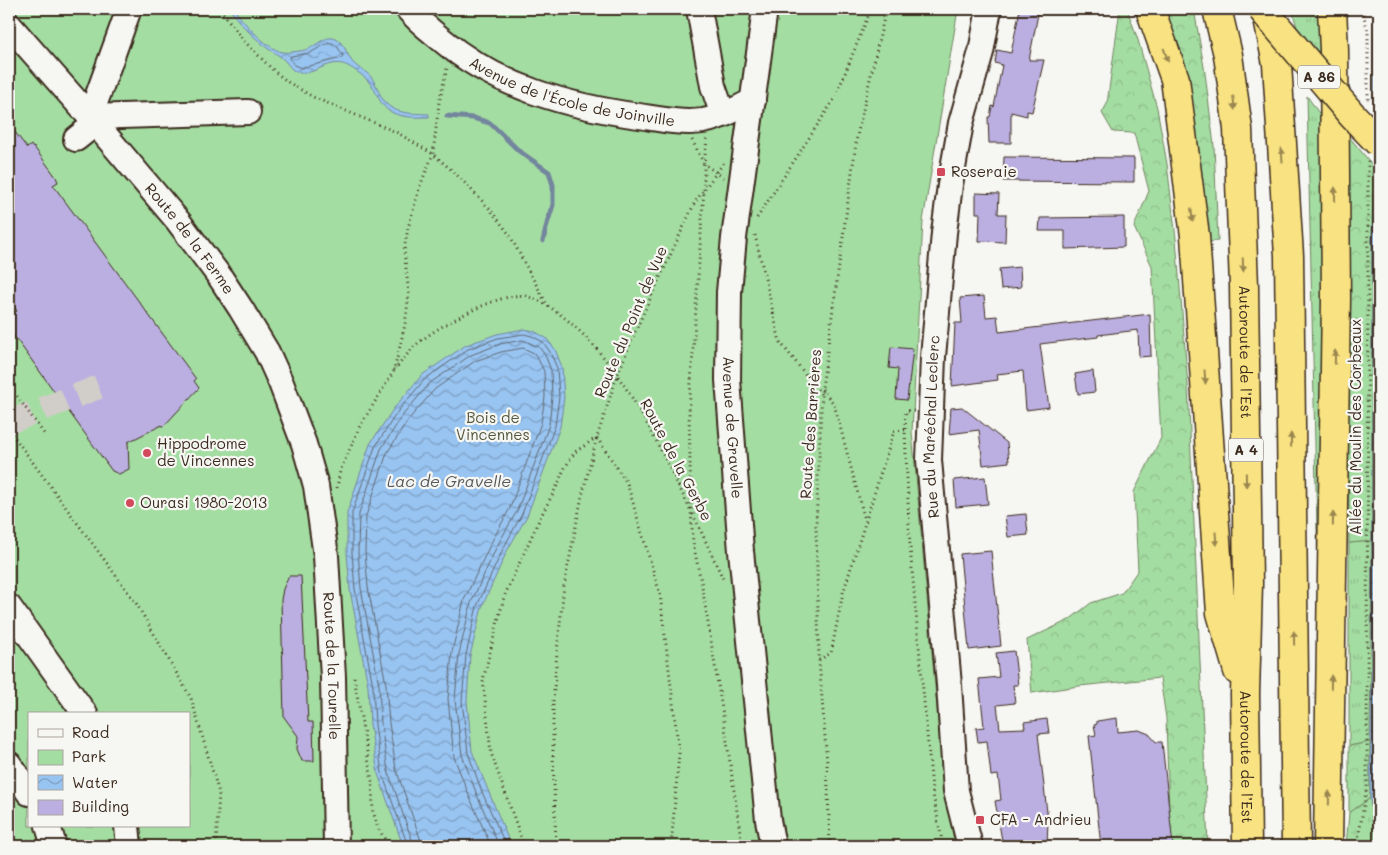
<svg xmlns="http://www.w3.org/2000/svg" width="1388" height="855" font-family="Mali,sans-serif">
<defs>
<pattern id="grass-tufts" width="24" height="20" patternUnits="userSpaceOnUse" patternTransform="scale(1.25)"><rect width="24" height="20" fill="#a4dda2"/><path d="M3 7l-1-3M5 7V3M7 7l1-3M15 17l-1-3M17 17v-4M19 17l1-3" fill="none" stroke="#8ebe8b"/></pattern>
<pattern id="forest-crowns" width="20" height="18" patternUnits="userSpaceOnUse" patternTransform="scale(1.25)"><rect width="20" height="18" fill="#a4dda2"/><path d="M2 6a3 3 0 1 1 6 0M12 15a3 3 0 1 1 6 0" fill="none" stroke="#8ebe8b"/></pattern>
<pattern id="water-waves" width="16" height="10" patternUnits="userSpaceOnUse" patternTransform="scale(1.25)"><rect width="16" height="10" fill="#98c4f1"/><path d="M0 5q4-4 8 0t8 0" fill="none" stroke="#7d9fc3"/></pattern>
</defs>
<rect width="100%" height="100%" fill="#f6f6f2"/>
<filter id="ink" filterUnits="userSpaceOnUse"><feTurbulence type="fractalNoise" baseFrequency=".02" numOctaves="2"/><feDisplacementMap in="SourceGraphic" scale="10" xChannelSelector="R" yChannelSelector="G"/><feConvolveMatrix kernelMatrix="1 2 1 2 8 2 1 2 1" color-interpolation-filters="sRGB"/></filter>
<g filter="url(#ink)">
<path fill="url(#grass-tufts)" stroke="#708460" d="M 1292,9 L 1321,9 L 1323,66 L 1300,39 Z
M 1307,96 L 1323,119 L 1326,667 L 1320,661 Z
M 1372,541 L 1370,742 L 1349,746 L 1349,543 Z
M 1370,798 L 1376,840 L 1371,846 L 1346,846 L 1349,813 Z"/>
<path fill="url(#forest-crowns)" stroke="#708460" d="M 1120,9 L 1127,9 L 1138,40 L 1157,108 L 1167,164 L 1176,239 L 1188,386 L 1208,846 L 1170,846 L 1166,718 L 1160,678 L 1079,686 L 1032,693 L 1027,640 L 1069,620 L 1091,603 L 1122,593 L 1138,570 L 1134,492 L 1161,438 L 1152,266 L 1134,227 L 1149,191 L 1134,133 L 1113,132 L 1102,113 L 1107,104 Z
M 1160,9 L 1194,9 L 1205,73 L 1214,146 L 1218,241 L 1204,242 Z
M 1346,133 L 1374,167 L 1372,242 L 1372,541 L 1349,543 Z
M 1370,742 L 1370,798 L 1349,813 L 1349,746 Z"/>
<path fill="#a4dda2" stroke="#708460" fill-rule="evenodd" d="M 9,9 L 958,9 L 923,221 L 912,432 L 944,786 L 955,846 L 9,846 ZM 29,714 L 189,714 L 189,826 L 29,826 Z"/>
<path fill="url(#water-waves)" stroke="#73869d" d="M 230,9 L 234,9 C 243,22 266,48 282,52 C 287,53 303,51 308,49 C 316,46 326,34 336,39 C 343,42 347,53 351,60 C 356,68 366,70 371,77 C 376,83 378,91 382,98 C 392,115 411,113 429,114 L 429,117 C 420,117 411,118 403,116 C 378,111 382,98 369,82 C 364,76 355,70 348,66 C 330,57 316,75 300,73 C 291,72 289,64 283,59 C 278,54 272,52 267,48 C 254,37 239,24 230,9 Z
M 1376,9 L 1379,9 L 1379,846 L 1378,846 L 1370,798 L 1372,648 L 1372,242 L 1375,150 L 1374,40 Z
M 524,329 L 534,331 L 546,338 L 555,349 L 562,367 L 564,397 L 560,427 L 527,516 L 507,551 L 482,607 L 470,656 L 467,701 L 472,751 L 511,846 L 403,846 L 378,774 L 370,725 L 368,686 L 350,590 L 347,553 L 347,513 L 370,444 L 394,408 L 422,375 L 466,345 L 497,334 Z"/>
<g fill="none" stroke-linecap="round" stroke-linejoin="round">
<path stroke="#606872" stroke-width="1" d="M 332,43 L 336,45 L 343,55 L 342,58 L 301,68 L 294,65 L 290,59 L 291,56 L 310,53 L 324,45 Z
M 1379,168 L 1377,242 L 1377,648 L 1375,798 L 1379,826
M 408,846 L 382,773 L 375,725 L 373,686 L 355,589 L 352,553 L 352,513 L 375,447 L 398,411 L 425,379 L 468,349 L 498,338 L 524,334 L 532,336 L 543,342 L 550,352 L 557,368 L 559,397 L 555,426 L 522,514 L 503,549 L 477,606 L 466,655 L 462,701 L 468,753 L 482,792 L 506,846
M 414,846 L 388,771 L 381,724 L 379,685 L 361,588 L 358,552 L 359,514 L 381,449 L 403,415 L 430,383 L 471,355 L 500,344 L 523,340 L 539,347 L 545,355 L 551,370 L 552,397 L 549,425 L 517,511 L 497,546 L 471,603 L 459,654 L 455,700 L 462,755 L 477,795 L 499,846
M 421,846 L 420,838 L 396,769 L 389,723 L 386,684 L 368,587 L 365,552 L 366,516 L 387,453 L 409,419 L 435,389 L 475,361 L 501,352 L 523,348 L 534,353 L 538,359 L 544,371 L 545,397 L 541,423 L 510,508 L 491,543 L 464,600 L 452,652 L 448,699 L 454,757 L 470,798 L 491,846"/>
<path stroke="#73869d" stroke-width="5" d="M 447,116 L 473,118 L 490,123 L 519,151 L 549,172 L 553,185 L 553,205 L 547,224 L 543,241"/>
</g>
<path fill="#bbafe1" stroke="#3b2a1e" d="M 1020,9 L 1039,9 L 1029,60 L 1044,60 L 1032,112 L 1027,111 L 1027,116 L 1011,112 L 1011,143 L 989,143 L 988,117 L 990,117 L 992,106 L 994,107 L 1002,65 L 995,63 L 997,50 L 1011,53 Z
M 9,124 L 27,148 L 31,145 L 33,148 L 34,147 L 56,177 L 58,182 L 53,185 L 196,379 L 194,381 L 199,388 L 163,427 L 162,425 L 128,442 L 129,469 L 119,474 L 112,471 L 9,329 L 9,317 L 17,311 L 9,299 Z
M 1004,157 L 1134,158 L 1134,182 L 1003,181 Z
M 976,193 L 999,194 L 998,214 L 1006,214 L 1005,242 L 979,241 L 980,213 L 976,213 Z
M 1124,217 L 1124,247 L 1065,249 L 1065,231 L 1039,231 L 1040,218 Z
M 1020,267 L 1021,287 L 1001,289 L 999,269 Z
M 984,296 L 986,317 L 997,316 L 999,332 L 1150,314 L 1151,356 L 1139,357 L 1138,330 L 1098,335 L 1098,337 L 1040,344 L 1049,407 L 1026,410 L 1023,371 L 997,374 L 998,380 L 952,386 L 955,323 L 962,323 L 960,298 Z
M 891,347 L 913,349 L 907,400 L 896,399 L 898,369 L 889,368 Z
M 1093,371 L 1095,392 L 1078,394 L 1075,374 Z
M 962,407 L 1007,443 L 1009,462 L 983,465 L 979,430 L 949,434 L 951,408 Z
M 985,477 L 988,504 L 956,507 L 954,480 Z
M 1026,514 L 1028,535 L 1008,537 L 1005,516 Z
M 991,551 L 1001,646 L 969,650 L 960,554 Z
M 289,576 L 301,576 L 308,722 L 313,722 L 314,761 L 302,761 L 297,749 L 298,736 L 284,717 L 281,600 L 283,589 Z
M 1014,651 L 1018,685 L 1013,685 L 1015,703 L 997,705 L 1000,729 L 1025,728 L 1024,722 L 1047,719 L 1049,733 L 1038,734 L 1048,821 L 1047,846 L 1003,846 L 995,801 L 1001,800 L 998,775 L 991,776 L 987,741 L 978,742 L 976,728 L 984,727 L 979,679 L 999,677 L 996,653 Z
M 1117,718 L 1118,732 L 1139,730 L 1149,734 L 1156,742 L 1162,742 L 1173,846 L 1101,846 L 1089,736 L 1096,735 L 1094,725 L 1097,724 L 1097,721 Z"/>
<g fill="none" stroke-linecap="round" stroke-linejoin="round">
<path stroke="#d1cdc8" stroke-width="24" stroke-dasharray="24 12" stroke-linecap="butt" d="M 9,422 L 109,383"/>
<g stroke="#3b2a1e" stroke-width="28">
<g id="minor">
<path d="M 129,9 L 90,117 L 248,112"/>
<path id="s1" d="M 408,9 C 418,21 430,30 442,40 C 498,87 567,106 639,116 C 659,119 682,124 703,121 C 721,118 737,108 753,101"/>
<path d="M 699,9 L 713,86 L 723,115"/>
<path id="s2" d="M 765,9 L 734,238 L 729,292 L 728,380 L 741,551 L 768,820 L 773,846"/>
<path id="s3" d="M 9,25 L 90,117 L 178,221 L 220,277 L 241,309 L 267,352 L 281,383 L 304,444 L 316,486 L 326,556 L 333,677 L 336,846"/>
<path d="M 76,139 L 96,123"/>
<path d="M 9,607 L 85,714"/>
<path d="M 9,764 L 29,793"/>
<path d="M 48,826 L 54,846"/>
<path d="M 127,826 L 129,846"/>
<path id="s4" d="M 970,846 L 956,791 L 949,685 L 929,460 L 933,357 L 944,233 L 950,185 L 961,123 L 981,52 L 989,9"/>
</g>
</g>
<g stroke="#3b2a1e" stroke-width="31">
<g id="highway">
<path d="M 1150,9 L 1175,79 L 1195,236 L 1221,613 L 1238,671"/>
<path id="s5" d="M 1217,9 L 1228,55 L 1238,129 L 1244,286 L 1248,584 L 1245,694 L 1247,846"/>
<path d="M 1266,9 L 1277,64 L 1289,256 L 1296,846"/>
<path d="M 1328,846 L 1336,298 L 1334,50 L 1332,9"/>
</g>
</g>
<path stroke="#3b2a1e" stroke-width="3" stroke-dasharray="1 4" stroke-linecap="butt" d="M 220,9 L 244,41 L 275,72 L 288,82 L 313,97 L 396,132 L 433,154 L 456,174 L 489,208 L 509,234 L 546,303
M 1362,9 L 1368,32 L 1368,101
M 707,139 L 704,164 L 704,188 L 689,411 L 691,510 L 693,543 L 702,586 L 724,721 L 742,846
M 692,140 L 704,164 L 724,178
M 757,218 L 835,98 L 871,9
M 755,235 L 780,342 L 821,394
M 394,370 C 402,362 408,352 416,345 C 434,328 501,291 525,296 C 539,299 550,307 561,315 C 623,363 656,441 690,509
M 822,389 L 834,404 L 865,520
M 14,392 L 45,435
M 914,411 L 906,411 L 905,430 L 910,547 L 932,789 L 943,846
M 9,430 L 136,603 L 191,698 L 219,793 L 216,846
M 597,438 L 627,483 L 660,594 L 679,753 L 671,846
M 337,488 L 340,471 L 360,426 L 394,371 L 405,325 L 409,294 L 404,251 L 408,228 L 420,186 L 433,154 L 439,103 L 447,68
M 693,514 L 724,581
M 819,660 L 831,653 L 843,593 L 894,431 L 905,430
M 354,677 L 372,781 L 373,811 L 378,828 L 389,846
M 524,846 L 491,753 L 483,680 L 504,597 L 540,518 L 557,486 L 564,469 L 575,452 L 596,438
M 556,846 L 553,754 L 553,702 L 557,652 L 564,586 L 582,496 L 597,437 L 617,376 L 638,325 L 695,202 L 725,161
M 830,846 L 827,763 L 819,660 L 816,526 L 822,388 L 857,136 L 886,9
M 1357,846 L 1367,786 L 1368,160"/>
<use href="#minor" stroke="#f6f6f2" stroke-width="24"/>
<use href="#highway" stroke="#f8e281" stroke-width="28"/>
<g stroke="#3b2a1e" stroke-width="31" stroke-linecap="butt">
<path id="highway-bridge" d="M 1262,9 L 1352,115 L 1379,143"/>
</g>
<use href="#highway-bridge" stroke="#f8e281" stroke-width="28"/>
</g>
<defs><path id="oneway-solid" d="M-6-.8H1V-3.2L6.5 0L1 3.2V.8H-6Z" transform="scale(1.25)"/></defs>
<g fill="#9a8650">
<use href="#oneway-solid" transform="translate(1166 55) rotate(71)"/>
<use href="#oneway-solid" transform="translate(1234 103) rotate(83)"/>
<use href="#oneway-solid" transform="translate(1282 155) rotate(-94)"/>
<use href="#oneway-solid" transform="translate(1335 194) rotate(-90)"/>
<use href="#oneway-solid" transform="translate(1192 215) rotate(83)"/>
<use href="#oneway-solid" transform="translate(1243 265) rotate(88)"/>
<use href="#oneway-solid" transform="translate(1335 357) rotate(-89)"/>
<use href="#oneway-solid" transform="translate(1205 377) rotate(86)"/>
<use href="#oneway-solid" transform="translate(1291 440) rotate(-91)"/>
<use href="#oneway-solid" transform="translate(1246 480) rotate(89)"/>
<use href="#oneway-solid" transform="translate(1333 519) rotate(-89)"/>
<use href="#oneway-solid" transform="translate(1216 539) rotate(86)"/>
<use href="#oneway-solid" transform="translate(1294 638) rotate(-91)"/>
<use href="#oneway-solid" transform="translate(1331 682) rotate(-89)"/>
<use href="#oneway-solid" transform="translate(1329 798) rotate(-89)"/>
</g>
</g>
<g fill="#d1495b" stroke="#f6f6f2" stroke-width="2">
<rect x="936" y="167" width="10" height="10" rx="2.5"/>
<circle cx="147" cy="453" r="5"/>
<circle cx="130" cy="503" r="5"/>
<rect x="975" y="815" width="10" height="10" rx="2.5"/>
</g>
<g text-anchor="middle" stroke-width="4.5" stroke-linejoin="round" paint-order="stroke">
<g fill="#f6f6f2" stroke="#73675e" stroke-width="1">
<rect x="1298" y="65.5" width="42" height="23" rx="4"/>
<rect x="1228.5" y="438.5" width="35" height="23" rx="4"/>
</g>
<g font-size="14" font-weight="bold" fill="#3b2a1e">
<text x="1319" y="82">A 86</text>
<text x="1246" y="455">A 4</text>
</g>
<g font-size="15" fill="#3b2a1e" stroke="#f6f6f2">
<text dy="5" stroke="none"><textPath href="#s1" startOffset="189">Avenue de l'École de Joinville</textPath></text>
<text dy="5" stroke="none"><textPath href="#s3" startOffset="280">Route de la Ferme</textPath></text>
<text transform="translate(631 322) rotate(-67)" y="5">Route du Point de Vue</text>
<text dy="5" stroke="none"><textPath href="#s5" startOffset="345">Autoroute de l’Est</textPath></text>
<text transform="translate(811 424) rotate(-86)" y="5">Route des Barrières</text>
<text dy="5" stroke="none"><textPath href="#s4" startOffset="422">Rue du Maréchal Leclerc</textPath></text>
<text dy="5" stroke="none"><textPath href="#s2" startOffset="421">Avenue de Gravelle</textPath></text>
<text transform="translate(1356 427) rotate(-90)" y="5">Allée du Moulin des Corbeaux</text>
<text transform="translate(676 460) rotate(62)" y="5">Route de la Gerbe</text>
<text dy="5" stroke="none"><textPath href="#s3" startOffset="741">Route de la Tourelle</textPath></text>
<text dy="5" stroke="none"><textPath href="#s5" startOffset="750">Autoroute de l’Est</textPath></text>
</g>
<g font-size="15" fill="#3b2a1e" stroke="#f6f6f2" text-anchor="start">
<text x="951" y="177">Roseraie</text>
<text x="157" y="449">Hippodrome<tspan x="157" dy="17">de Vincennes</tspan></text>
<text x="140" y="508">Ourasi 1980-2013</text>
<text x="990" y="825">CFA - Andrieu</text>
</g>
<g font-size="15" fill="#55573f" stroke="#f6f6f2">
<text x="493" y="423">Bois de<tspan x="493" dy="17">Vincennes</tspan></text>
</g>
<g font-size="16" font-style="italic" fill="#57585d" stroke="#f6f6f2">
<text x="449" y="487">Lac de Gravelle</text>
</g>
</g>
<rect width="1388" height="855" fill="none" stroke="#f6f6f2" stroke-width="30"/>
<rect x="15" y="15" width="1358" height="825" fill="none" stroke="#3b2a1e" stroke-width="2" filter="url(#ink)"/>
<rect x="28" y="712" width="162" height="115" fill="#f6f6f2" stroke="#aba49d"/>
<rect x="38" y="729" width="25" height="8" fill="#f6f6f2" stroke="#aba49d"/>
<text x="72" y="738" font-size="15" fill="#3b2a1e">Road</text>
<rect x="38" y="750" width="25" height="15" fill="#a4dda2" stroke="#aba49d"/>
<text x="72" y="762" font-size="15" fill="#3b2a1e">Park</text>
<rect x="38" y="775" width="25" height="15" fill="url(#water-waves)" stroke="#aba49d"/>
<text x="72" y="788" font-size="15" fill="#3b2a1e">Water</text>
<rect x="38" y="800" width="25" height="15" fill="#bbafe1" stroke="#aba49d"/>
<text x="72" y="812" font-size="15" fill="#3b2a1e">Building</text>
</svg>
